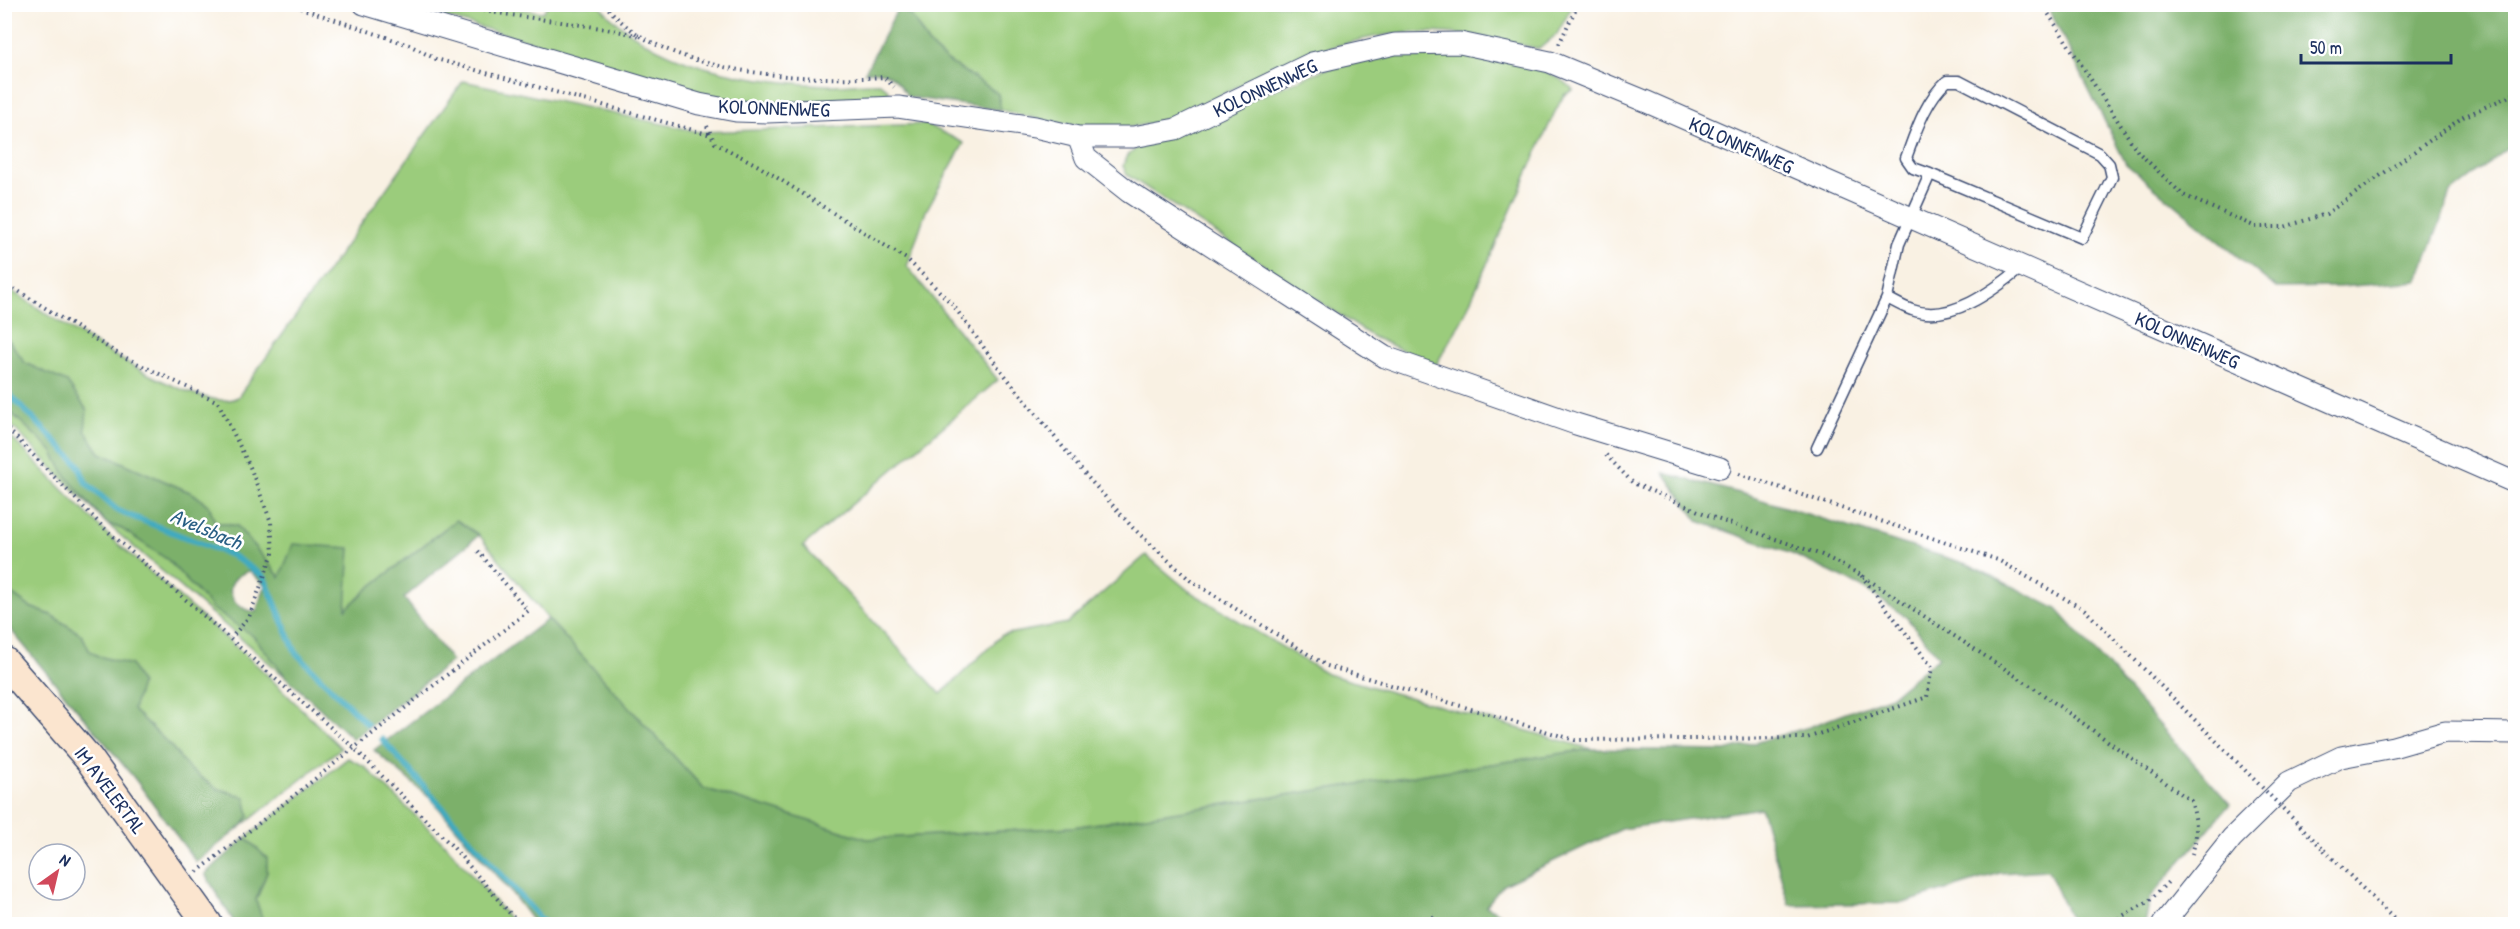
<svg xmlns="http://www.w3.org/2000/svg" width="2520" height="929" font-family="'Patrick Hand',sans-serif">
<rect width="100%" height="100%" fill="#fff"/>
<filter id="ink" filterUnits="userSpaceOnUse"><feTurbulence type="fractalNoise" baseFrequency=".0167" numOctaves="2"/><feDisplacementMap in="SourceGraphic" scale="12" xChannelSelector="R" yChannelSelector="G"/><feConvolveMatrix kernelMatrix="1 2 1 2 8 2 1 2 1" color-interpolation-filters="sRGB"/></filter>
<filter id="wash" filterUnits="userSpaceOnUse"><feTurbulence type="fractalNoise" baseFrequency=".008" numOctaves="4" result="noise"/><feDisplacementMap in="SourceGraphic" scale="24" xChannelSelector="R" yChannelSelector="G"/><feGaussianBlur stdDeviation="1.35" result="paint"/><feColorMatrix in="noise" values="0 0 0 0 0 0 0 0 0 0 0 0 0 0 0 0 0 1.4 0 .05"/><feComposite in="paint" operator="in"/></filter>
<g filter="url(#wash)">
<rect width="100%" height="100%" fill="#f9f1e3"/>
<path fill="#9bcc7b" stroke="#5b7e6c" stroke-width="1.5" d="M 483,4 L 543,12 L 548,5 L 599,5 C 655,67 746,81 825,85 C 844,86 862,82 880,83 L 888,90 L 890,99 L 741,104 L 643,78 L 578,55 L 403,5 Z
M 900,4 L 1573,5 L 1557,34 L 1539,49 C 1481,35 1424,25 1364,39 C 1329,47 1293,58 1261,74 C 1214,98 1173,126 1117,128 C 1078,129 1039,120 1001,110 L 998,94 C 975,76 946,65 928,43 C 916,27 918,17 898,8 Z
M 1393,53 C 1413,53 1434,52 1454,53 C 1482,54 1557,67 1573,90 L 1564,95 L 1554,114 L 1462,320 L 1436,365 L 1373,337 L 1127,175 L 1123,166 L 1126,157 L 1137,148 L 1322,70 Z
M 463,81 L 700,132 L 926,124 L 964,143 L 926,211 L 907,266 L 998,380 L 803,546 L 941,694 L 1002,635 L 1068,623 L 1146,555 L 1189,591 L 1327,674 L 1591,749 L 1073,827 L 867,839 L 703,788 L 548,619 L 479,535 L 456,520 L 369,588 L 346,610 L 280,577 L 237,526 L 215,522 L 209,506 L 194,494 L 100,453 L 44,373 L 25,363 L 5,335 L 4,286 C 43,311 200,420 238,397 Z
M 5,407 L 52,451 L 66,476 L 106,523 L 122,529 L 168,560 L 213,609 L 253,636 L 289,680 L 106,523 L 5,419 Z
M 5,431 L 108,535 L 259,667 L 341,748 L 242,826 L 249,816 L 245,797 L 216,788 L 189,769 L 170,745 L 133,710 L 131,665 L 98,656 L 89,650 L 82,635 L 51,615 L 30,607 L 5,589 Z
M 348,758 L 364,766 L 447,846 L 514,924 L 264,924 L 256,901 L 267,872 L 258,849 L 246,838 Z"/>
<path fill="#7cb06b" stroke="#4c7064" stroke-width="1.5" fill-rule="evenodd" d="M 2047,5 L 2515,5 L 2515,143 L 2451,193 L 2418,281 L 2339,287 L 2276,288 L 2126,164 Z
M 898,8 C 918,17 916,27 928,43 C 946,65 975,76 998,94 L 1001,110 L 908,97 C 897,79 888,68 865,72 Z
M 5,335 L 25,363 L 67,382 L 87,410 L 85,430 L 100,453 L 194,494 L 209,506 L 215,522 L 237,526 L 280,577 L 293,544 L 350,548 L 346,609 L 369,588 L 456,520 L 479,535 L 404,598 L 452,661 L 353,739 L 289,680 L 253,636 L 213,609 L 168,560 L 122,529 L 106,523 L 66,476 L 52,451 L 5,407 ZM 250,571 L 265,586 L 256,612 C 229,609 218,579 250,571 Z
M 1664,473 L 1743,494 L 1970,565 L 2057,609 L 2230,804 L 2150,898 L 2145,924 L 2073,924 L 2048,870 L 2000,873 L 1904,903 L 1789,905 L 1761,808 L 1622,829 L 1503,885 L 1486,906 L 1518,924 L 535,924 L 514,896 L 431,799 L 374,750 L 548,619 L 703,788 L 867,839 L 1073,827 L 1591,749 L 1726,751 L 1809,727 L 1891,696 L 1939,657 L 1906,617 L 1860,586 L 1792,554 L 1698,521 Z
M 4,589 L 30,607 L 51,615 L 82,635 L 89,650 L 98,656 L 131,665 L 141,684 L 133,710 L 170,745 L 189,769 L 216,788 L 245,797 L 249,816 L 242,826 L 196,862 L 135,779 L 5,623 Z
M 246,838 L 267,858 L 267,872 L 256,900 L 264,924 L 235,924 L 205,874 Z"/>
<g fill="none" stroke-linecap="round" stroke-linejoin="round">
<path stroke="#40aac0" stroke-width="6" d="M 4,389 L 78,464 L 86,483 L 118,511 L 233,556 L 264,577 L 296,653 L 367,724
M 382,739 L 545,924"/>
</g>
</g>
<g filter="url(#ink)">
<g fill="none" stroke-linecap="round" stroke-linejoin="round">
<g stroke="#3c4c72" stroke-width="13">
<path id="lane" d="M 1887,298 C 1895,302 1903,307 1912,310 C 1950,324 1994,290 2021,268
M 1817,448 L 1887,298 L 1899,244 L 1930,174 L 2082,238 L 2112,177 L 2109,164 L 2100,154 L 1959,81 L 1947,81 C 1925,101 1916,131 1906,158 L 1913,168 L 1930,174"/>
</g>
<g stroke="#3c4c72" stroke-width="23">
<path id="street" d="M 364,4 L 699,104 L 736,111 L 767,112 L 898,107 L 1035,127 L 1078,137 L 1133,137 L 1176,129 L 1312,63 L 1395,44 L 1460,43 L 1550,62 L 1647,102 L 2516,483
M 1078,137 L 1086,158 L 1129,192 L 1385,357 L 1576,424 L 1720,468
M 2163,924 L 2232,838 L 2289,782 L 2341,757 L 2393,747 L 2445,732 L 2516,733"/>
</g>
<g stroke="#3c4c72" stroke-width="31">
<path id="secondary" d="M 4,661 L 89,759 L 208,924"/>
</g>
<path stroke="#3c4c72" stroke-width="4" stroke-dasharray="1.5 4.5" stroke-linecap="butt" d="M 289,4 L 409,45 L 436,59 L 711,135
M 448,4 C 512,18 576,21 640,36
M 605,4 C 657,75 804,82 884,77 L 894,87
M 2042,4 L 2138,152 L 2183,195 L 2256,227 L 2284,227 L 2326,214 L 2463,117 L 2516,93
M 1559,44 L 1578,4
M 707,126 L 715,143 L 757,165 L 908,260 L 953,305 L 995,363 L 1083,472 L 1133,528 L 1190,580 L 1327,666 L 1575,740 L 1807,738 L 1927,697 L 1932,667 L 1861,575
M 4,282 L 120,355 L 218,402 L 250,467 L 271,522 L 273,553 L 249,617 L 231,638
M 4,425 L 103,527 L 354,748 L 452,846 L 519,924
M 1606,455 L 1633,483 L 1717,519 L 1822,555 L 1861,575 L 2034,688 L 2191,801 C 2197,821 2198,834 2192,854
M 1739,474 L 1998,560 L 2085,610 L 2228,753
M 2324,850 L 2399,924
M 197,872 L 528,611 L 478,551
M 1416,924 L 1438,915
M 2108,924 L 2148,902 L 2170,880"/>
<use href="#lane" stroke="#fff" stroke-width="10"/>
<use href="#street" stroke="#fff" stroke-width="21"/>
<use href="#secondary" stroke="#fbe5cf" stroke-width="28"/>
<path stroke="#3c4c72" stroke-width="4" stroke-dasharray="1.5 4.5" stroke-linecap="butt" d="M 2228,753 L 2324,850"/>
</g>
</g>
<g text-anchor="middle" stroke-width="5" stroke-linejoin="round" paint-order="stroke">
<g font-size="20" fill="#1b2f5e" stroke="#fff">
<text transform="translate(1265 88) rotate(-25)" y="7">KOLONNENWEG</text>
<text transform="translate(774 108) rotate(2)" y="7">KOLONNENWEG</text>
<text transform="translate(1741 145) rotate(24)" y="7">KOLONNENWEG</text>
<text transform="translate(2187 340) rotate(24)" y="7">KOLONNENWEG</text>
<text transform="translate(110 790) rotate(53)" y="7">IM AVELERTAL</text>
</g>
<g font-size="21" font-style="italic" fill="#2a6085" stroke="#fff">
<text transform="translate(206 529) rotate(23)" y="7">Avelsbach</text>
</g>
</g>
<rect width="2520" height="929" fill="none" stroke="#fff" stroke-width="24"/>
<g transform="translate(57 872) rotate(34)"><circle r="28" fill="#ffffff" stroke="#a4acbf" stroke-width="1.5"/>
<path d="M0-4.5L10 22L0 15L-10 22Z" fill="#d1495b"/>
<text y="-9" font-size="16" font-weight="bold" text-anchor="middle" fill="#1b2f5e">N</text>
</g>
<path d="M2301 54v9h150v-9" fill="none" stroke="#1b2f5e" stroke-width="3"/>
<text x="2310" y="54" font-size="18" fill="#1b2f5e" stroke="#ffffff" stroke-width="4.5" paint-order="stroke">50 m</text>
</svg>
